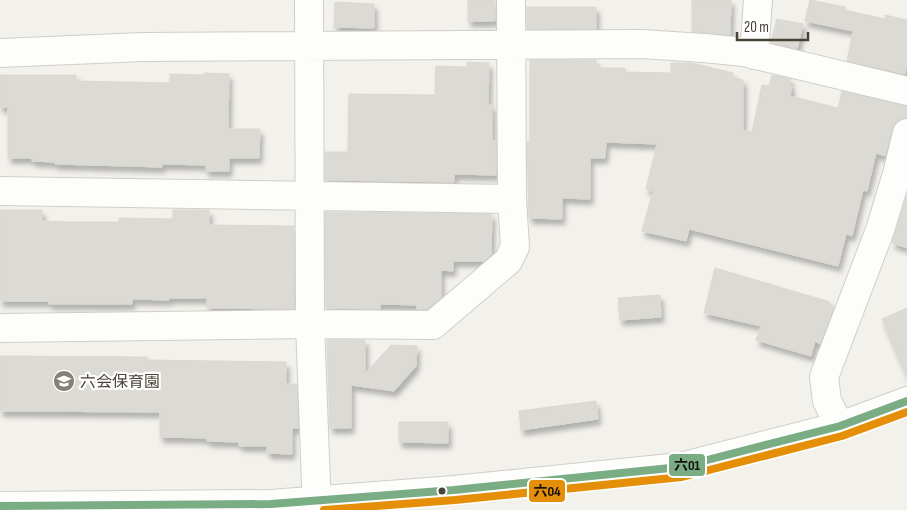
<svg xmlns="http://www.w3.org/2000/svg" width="907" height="510" font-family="'Sofia Sans Condensed','Noto Sans JP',sans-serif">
<defs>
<filter id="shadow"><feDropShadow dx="3" dy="5.5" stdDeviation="2.5" flood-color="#0004"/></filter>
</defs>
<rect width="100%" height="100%" fill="#f2f1ec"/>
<path fill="#dcdad4" stroke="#dad8d2" filter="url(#shadow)" d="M 468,0 L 495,0 L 495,21 L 468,21 Z
M 692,0 L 731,0 L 730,35 L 692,32 Z
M 810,0 L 845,7 L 844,10 L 885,19 L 885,15 L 907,20 L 907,64 L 905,74 L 847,61 L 853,31 L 805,21 Z
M 335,2 L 374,4 L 374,28 L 334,27 Z
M 527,7 L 596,7 L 596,29 L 527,29 Z
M 777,19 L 803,24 L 797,49 L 771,42 Z
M 530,60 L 596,60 L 596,68 L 625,68 L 625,72 L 671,73 L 671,63 L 692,63 L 733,73 L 732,77 L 743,80 L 743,131 L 752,132 L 762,85 L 769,86 L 772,75 L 791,79 L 789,86 L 792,86 L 790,96 L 838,108 L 842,91 L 907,106 L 907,118 L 902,118 L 895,123 L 892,129 L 885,156 L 876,153 L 867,191 L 863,190 L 852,236 L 846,234 L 838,266 L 689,229 L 686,241 L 642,231 L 653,191 L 646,189 L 657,144 L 606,142 L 605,158 L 590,158 L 590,199 L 562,198 L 562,219 L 529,218 L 527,142 L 530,142 Z
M 467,62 L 489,63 L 488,105 L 492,105 L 492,141 L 496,141 L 496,175 L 454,174 L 454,182 L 325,180 L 325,152 L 348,152 L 349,94 L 435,95 L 436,66 L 467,67 Z
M 204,73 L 229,74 L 228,129 L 260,129 L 259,158 L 229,158 L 229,171 L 206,171 L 206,165 L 162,164 L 162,167 L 55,164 L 55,162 L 32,161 L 32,158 L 8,158 L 8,107 L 0,107 L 0,75 L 76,75 L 76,81 L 170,83 L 170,74 L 204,75 Z
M 907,195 L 907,248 L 892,243 Z
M 0,210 L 42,210 L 42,221 L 66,222 L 119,222 L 119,218 L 173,219 L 173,210 L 209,210 L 209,225 L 294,226 L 294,309 L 207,308 L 207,298 L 169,298 L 169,300 L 132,299 L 132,304 L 49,304 L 49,301 L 0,301 Z
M 325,212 L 492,214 L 491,255 L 484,261 L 453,261 L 453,271 L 441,270 L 441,298 L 427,309 L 417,309 L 417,305 L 380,304 L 380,309 L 326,308 Z
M 715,268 L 830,302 L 829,305 L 834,308 L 820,344 L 815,341 L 811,356 L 756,340 L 761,326 L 704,313 Z
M 660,295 L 661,317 L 620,320 L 618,298 Z
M 907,308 L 907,377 L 882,319 Z
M 327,340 L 365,340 L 365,374 L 391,345 L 417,346 L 416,366 L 394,391 L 351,385 L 351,428 L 330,428 Z
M 0,356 L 147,357 L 147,360 L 286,362 L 286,384 L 297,384 L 298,428 L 292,428 L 292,454 L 267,453 L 267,446 L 239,446 L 239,442 L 207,441 L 207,438 L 160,437 L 160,412 L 0,411 Z
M 596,401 L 598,419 L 521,430 L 519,411 Z
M 399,422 L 448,422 L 448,443 L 399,442 Z"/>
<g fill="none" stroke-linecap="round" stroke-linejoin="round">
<g stroke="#d0cec9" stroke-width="30">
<path id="minor" d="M 309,0 L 310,324 L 317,510
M 0,53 L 143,47 L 641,44 L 704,48 L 744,52 L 907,91
M 754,55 L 758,0
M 0,191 L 512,199
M 0,328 L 310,324 L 433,325 L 508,261 L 515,247 L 512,199 L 511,0
M 840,426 L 827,401 L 824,377 L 880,230 L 897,174 L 907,133
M 0,506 L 271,504 L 454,490 L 680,467 L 840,426 L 907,401"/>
</g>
<use href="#minor" stroke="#fdfdfc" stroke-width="28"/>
<g stroke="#fff" stroke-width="11">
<path id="bus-1" d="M 0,506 L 271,504 L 454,490 L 680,467 L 840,426 L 907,401"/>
</g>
<g stroke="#fff" stroke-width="11">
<path id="bus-2" d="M 324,510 L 455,500 L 682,477 L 842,436 L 907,412"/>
</g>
<use href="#bus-1" stroke="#7bad85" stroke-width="8"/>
<use href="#bus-2" stroke="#e58f08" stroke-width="8"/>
</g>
<defs>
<g id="school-disc" transform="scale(1.125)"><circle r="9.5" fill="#848076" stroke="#fff"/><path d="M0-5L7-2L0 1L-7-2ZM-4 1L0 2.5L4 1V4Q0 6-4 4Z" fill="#fff"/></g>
</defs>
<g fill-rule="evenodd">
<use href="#school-disc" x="64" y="381"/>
</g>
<circle fill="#494337" stroke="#fff" stroke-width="2" cx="442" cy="491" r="4.5"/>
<g text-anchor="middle" stroke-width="4.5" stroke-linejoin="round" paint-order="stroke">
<g font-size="16" fill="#494337" stroke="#fff" text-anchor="start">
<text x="80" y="387">六会保育園</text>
</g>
</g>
<g stroke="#fff" stroke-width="2">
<rect x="668" y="453" width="38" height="24" rx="5" fill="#7bad85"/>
<rect x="528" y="479" width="38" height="24" rx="5" fill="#e58f08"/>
</g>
<g font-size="14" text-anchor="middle" font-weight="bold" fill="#111">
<text x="687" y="470">六01</text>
<text x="547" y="496">六04</text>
</g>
<path d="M737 32v8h71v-8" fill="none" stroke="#494337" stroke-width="2.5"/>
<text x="744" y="32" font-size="15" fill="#494337" stroke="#ffffff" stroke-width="4" paint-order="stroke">20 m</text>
</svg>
